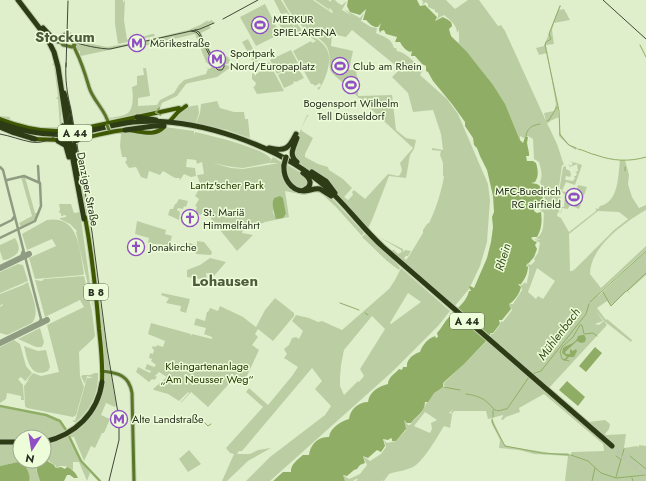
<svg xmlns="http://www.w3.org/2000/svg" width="646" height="481" font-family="Jost,sans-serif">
<rect width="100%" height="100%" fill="#dfefcc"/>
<path fill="#bbcea3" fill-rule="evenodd" d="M 115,0 L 123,0 L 123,3 L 125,0 L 124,20 L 127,40 L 132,37 L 135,39 C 140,38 153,33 154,34 L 155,36 L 118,44 L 115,24 Z
M 274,0 L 281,0 L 289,13 L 301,29 L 301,31 L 298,33 L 289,18 L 296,31 L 291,36 L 286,37 L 277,20 L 281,15 L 287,15 L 288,17 L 289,16 L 287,13 L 281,14 Z
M 283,0 L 313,0 L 332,13 L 333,12 L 330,8 L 329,8 L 331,11 L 315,0 L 328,0 L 331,2 L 331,0 L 335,0 L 338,3 L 342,5 L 347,1 L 342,10 L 351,15 L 344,9 L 360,18 L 364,13 L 361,21 L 371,27 L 377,28 L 376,33 C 383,37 391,37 394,48 L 396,48 L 397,51 C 407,53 415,63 423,70 L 420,75 L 447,99 L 458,114 L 488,184 L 490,200 L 487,242 L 480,266 L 469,289 L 454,307 L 383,247 L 342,200 L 288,159 L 307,115 L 309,115 L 307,117 L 301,129 L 302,131 L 313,138 L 305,154 L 305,157 L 318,164 L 328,167 L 329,170 L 343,179 L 352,188 L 344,197 L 348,200 L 353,195 L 352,192 L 354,190 L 365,199 L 388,174 L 398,176 L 400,175 L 402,170 L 400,163 L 413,148 L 332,73 C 327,67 332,56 327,47 C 323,40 315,36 308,31 C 297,23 289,12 283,0 ZM 352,30 L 400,69 L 392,77 L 408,93 L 413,112 L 433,110 L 441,134 L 443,150 L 432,148 L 432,150 L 441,151 L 440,155 L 443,163 L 443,175 L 444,177 C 441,192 436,209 429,223 L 427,224 L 423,230 L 423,233 L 409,256 L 406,260 L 404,258 L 406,256 L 408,256 L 411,251 L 405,250 L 403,252 L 403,249 L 379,237 L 401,250 L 402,252 L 398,254 L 394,250 L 391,250 L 368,228 L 372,220 L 389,176 L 406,178 L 410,155 L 414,149 L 416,140 L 406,138 L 396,130 L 392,95 L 358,96 L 358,77 L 357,77 L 356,70 L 349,70 L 353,51 L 331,46 L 332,34 L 346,37 Z
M 422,0 L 446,0 L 455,9 L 468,0 L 479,0 L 498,26 L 501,25 L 505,31 L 546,121 L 544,113 L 554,111 L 556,104 L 547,53 L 539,55 L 536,48 L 544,46 L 560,5 L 561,6 L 559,10 L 564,9 L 570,20 L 554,23 L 552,30 L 554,44 L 546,45 L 558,108 L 560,133 L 569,145 L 577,148 L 576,150 L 568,145 L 559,136 L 559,117 L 550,121 L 550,122 L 547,123 L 557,144 L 564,165 L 562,165 L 558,194 L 561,194 L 559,212 L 561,212 L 561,207 L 564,207 L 565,195 L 562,192 L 559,192 L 563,167 L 566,166 L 566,169 L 570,171 L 571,175 L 570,177 L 566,176 L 565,179 L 566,180 L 573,181 L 575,178 L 574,176 L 576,176 L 577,173 L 575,172 L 578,171 L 577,164 L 570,167 L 568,164 L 571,166 L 573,163 L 570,161 L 582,165 L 575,185 L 566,182 L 562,191 L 575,195 L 578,185 L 587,187 L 579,209 L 570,205 L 568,209 L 562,208 L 561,213 L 558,212 L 557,216 L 561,218 L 569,232 L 596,211 L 596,209 L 595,208 L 598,209 L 600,206 C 619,202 618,175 620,160 L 625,160 L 629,175 L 628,184 L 632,197 L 639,208 L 646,205 L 646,210 C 625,222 590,247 590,274 L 601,288 L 646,246 L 646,250 L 601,291 L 597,297 L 646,251 L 646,275 L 628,291 L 631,295 L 627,291 L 611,306 L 607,301 L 597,308 L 606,320 L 607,319 L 632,340 L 631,342 L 604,321 L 596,311 L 603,321 L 595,324 L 599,325 L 600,324 L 604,321 L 607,325 L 549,388 L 548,389 L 534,375 L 541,371 L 528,377 L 609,447 L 613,445 L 589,424 L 589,422 L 605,420 L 610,424 L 609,429 L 605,434 L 606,435 L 626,434 L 624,448 L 637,446 L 639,447 L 639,445 L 646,446 L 646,481 L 565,481 L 568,456 L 534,454 L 519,450 L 499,448 L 500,440 L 491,422 L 492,418 L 504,444 L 507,446 L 550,453 L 568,453 L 570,455 L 572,452 L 604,451 L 603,444 L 544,394 L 519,408 L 520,412 L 506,417 L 503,420 L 501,419 L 503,416 L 503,415 L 488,419 L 486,411 L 454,411 L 452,414 L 451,412 L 453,409 L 449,413 L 452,414 L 452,415 L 450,428 L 444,426 C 437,437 424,461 413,467 C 405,471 397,471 389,474 L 384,481 L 382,481 L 384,479 L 381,481 L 356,481 L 358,479 L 356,479 L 353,481 L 345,481 L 343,475 L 349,479 L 360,474 L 367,465 L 363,456 L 370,461 L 381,454 L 386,447 L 384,440 L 387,443 L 396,441 L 406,430 L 403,420 L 405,421 L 408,425 L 410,425 C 413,420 418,417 421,413 C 427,404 433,386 446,388 L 443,384 L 487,341 L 499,351 L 502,349 L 490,338 L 491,336 L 490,333 L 493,334 L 500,325 L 501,321 L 503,322 L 512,310 L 509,304 L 513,304 L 522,290 L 521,286 L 519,284 L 522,285 L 525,282 L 526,284 L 527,283 C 527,277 531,273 528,265 L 526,266 L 528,264 L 531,265 L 535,261 L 534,259 L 538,253 L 540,243 L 534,239 L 541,240 L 536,238 C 545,234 543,222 544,213 L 540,210 L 545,201 L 542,187 L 540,182 C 543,175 541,170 539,162 L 534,159 L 533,139 L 528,136 L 524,138 L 520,136 L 520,140 C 505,101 484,70 455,40 L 459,43 L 459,30 L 457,33 C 457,25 450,20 444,15 L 435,20 L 438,17 L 438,13 L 435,12 L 435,10 L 428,7 L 428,4 L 426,2 L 422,5 L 423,2 ZM 598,211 L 619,212 L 628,219 L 614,230 L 575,269 L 572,271 L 570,271 L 569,234 ZM 537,268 L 555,281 L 543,299 L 538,296 L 536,299 L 528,292 ZM 425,412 L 437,420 L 431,423 L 432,429 L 430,433 L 414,426 Z
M 265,4 L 280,34 L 256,46 L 240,17 Z
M 208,20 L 207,22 L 212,20 L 214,23 L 209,25 L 211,28 L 201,33 L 211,52 L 210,53 L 222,63 L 222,62 L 217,57 L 224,54 L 226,57 L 227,56 L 230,60 L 228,64 L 224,64 L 231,67 L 217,77 L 189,83 L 186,84 L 177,96 L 162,103 L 159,111 L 110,119 L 109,118 C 115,117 124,116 128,113 C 134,108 133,94 132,87 L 137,85 L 137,76 L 144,75 L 143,68 L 146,68 L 150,96 L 138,98 L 138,106 L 157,105 L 160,100 L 174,93 L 179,85 L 184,80 L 206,74 L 208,69 L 206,67 L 209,69 L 212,67 L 206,62 L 195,34 L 144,46 L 143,41 L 188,30 L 200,25 Z
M 306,32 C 312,36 320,40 324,45 C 335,57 326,78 319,90 L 317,88 L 321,86 L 320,83 L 315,86 L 313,84 L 311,84 L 293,51 L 311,41 L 312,43 L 316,41 L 306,34 Z
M 248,39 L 254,51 L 257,50 L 255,51 L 259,58 L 261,59 L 258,58 L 258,61 L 254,63 L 242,42 Z
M 78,41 L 107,47 L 131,43 L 132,45 L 81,56 L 79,54 L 80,53 L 80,51 L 78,51 L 75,48 L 75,43 Z
M 291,50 L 298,63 L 277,74 L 270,60 Z
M 56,62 L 60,98 L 62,128 L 61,130 L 42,130 L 0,121 L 0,116 L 10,117 L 10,120 L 40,128 L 60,127 L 58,99 L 56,99 L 58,96 L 54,66 L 52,64 Z
M 269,62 L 284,91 L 257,94 L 253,87 L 255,86 L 256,83 L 252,79 L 252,74 L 254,73 L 255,76 L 256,75 L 256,74 L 261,71 L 259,68 Z
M 296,65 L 304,78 L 296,82 L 294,81 L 293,84 L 284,88 L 278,75 L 286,70 L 288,72 L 289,71 L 289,69 Z
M 217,101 L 220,108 L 234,112 L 244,112 L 245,119 L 248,119 L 250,138 L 227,130 L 196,123 L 200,113 L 201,104 Z
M 198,105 L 199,113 L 195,125 L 171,121 C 181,110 184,107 198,105 Z
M 165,127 L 194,131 L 194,135 L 195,132 C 209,135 264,148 271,159 L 269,163 L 243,168 L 232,167 L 213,163 L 231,168 L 243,169 L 279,163 L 269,163 L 273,157 L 283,163 L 283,167 L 292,188 L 318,189 L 331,197 L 364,233 L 362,236 L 336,207 L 322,194 L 316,192 L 304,195 L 285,191 L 289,217 L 265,222 L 256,226 L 244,224 L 242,233 L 253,235 L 237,251 L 208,215 L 202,213 L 201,215 L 195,213 L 197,207 L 195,206 L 199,199 L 195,196 L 201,186 L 197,175 L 204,174 L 202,162 L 197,164 L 196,160 L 187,159 L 186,167 L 195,168 L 196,176 L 191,177 L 184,174 L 180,180 L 179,178 L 175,178 L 163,171 L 160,175 L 149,171 L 147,179 L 141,177 L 136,167 L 129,168 L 125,162 L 127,160 L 126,157 L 122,157 L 120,146 L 121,134 L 114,134 L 114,133 L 127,131 L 148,134 ZM 281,197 L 283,198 L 286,215 L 282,218 L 276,218 L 273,213 L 273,200 L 274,198 Z
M 286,164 L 301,173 L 309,180 L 305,189 C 289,188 287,178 286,164 Z
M 21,177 L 25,177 L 35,213 L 38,213 L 34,220 L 21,227 L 19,223 L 32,216 Z
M 81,187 L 84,190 L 110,371 L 103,369 L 89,233 Z
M 179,199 L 188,201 L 186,207 L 184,206 L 183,209 L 178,208 L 177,210 L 180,212 L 179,220 L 168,215 L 170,209 L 173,209 L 175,204 L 176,204 Z
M 59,204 L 71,204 L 74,213 L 80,212 L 94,312 L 76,232 L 77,231 L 70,224 L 60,219 L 60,218 L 66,217 L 66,215 L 61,216 L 61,213 L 59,213 L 60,209 Z
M 47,220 C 79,215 79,248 84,273 L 83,275 L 35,279 L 29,258 L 56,246 L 52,239 L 27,250 L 22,234 Z
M 137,221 L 166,230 L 165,234 L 172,236 L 169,246 L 148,243 L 149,238 L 135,234 Z
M 365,234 L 397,264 L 400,268 L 399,270 L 387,261 L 362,237 Z
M 15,238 C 20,246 21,253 12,257 C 9,259 7,260 3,260 L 0,251 L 0,245 Z
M 197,241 L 204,242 L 212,252 L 211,255 L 196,254 L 196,251 L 184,249 L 185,242 L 197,245 Z
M 210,258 L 226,262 L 214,276 L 211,274 L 206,273 L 207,280 L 187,277 L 187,270 L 200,265 Z
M 18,264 L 23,265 L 28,281 L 0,293 L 0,272 Z
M 401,268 L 450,311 L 438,326 L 392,372 L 270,481 L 246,481 L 270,457 L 325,415 L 331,406 L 315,389 L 322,381 L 312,368 L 242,451 L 239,451 L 237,454 L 250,454 L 258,450 L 271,448 L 248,461 L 227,481 L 222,481 L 234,454 L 230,453 L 226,448 L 263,407 L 246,392 L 249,388 L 268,405 L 292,376 L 298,367 L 284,358 L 287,354 L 284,349 L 289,345 L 292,338 L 296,337 L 299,339 L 303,331 L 292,321 L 296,315 L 309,318 L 318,322 L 322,321 L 342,330 L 389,289 L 395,280 ZM 408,293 L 421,302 L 391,324 L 390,323 ZM 372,316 L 385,329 L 360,369 L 364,376 L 359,382 L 358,381 L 344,395 L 340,386 L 340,378 L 341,365 L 344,350 Z
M 84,276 L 92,311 L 95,336 L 93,339 L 79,352 L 80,376 L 84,387 L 76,415 L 73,417 L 27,408 L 25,406 L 24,386 L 30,378 L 25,382 L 33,373 L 41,376 L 59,372 L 47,325 L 84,307 L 80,300 L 45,317 L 35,280 L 42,281 L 44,279 Z
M 28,282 C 31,294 41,312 32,323 L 7,335 L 0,333 L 0,307 L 3,305 L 2,304 L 0,306 L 0,294 L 23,285 Z
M 162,293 L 190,299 L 186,313 L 180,311 L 181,306 L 166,303 L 169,298 L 161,295 Z
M 275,298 L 294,313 L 294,316 L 273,341 L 258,329 L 255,334 L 258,337 L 252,345 L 259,350 L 244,382 L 237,375 L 208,407 L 191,392 L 181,403 L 181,402 L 189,393 L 188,392 L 179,401 L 168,394 L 154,390 L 153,389 L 167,377 L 159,372 L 155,376 L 157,377 L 154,380 L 152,379 L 149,382 L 136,372 L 138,367 L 150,373 L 151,371 L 145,369 L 147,364 L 154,367 L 156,365 L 151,361 L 152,359 L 149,358 L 150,353 L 153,354 L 154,350 L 152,348 L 153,346 L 156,347 L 157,345 L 163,347 L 165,341 L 148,334 L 151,323 L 191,334 L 190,337 L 192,334 L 212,339 L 212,337 L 204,334 L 206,328 L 194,325 L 196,318 L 205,321 L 207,312 L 208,312 L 210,308 L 218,311 L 220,306 L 243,317 L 256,327 L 265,310 Z
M 40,328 L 44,342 L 42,347 L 36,347 L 18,339 Z
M 14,340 L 20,344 L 26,366 L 32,373 L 25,381 L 21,377 L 18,379 L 23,385 L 24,400 L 21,400 L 21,396 L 7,393 L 6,399 L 0,403 L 0,347 Z
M 24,346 L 38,351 L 46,350 L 50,367 L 48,371 C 30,379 27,359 24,346 Z
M 105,372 L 111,373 L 116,405 L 115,407 L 106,403 L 101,415 L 110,419 L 104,433 L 102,433 L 95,448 L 91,446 L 84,461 L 74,437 L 71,437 L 69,433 L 92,411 Z
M 95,373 L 98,373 C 99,394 90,410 75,423 L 75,422 L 73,422 L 73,420 L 75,421 L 87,378 L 93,378 L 87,376 L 85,384 L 81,376 L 83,375 L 90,375 Z
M 0,407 L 52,417 L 60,422 L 67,432 L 59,435 L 44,439 L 44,437 L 20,437 L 20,442 L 0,441 Z
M 67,435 L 78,457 L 90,473 L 87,481 L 79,462 L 73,462 L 73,470 C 68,467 62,464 56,468 L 56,466 L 46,459 L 44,459 L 44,442 Z
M 0,444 L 20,444 L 20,461 L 41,461 L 38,462 L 36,469 L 40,481 L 29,481 L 29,474 L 19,462 L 0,466 Z
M 189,450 L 201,464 L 188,472 L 179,459 Z"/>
<path fill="#90ad66" d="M 348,0 L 417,0 L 420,6 L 425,5 L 437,17 L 435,21 L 443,17 C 447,20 452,20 452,26 L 449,29 L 451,36 L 467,52 L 493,85 L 505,104 L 520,140 L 523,143 L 525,137 L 528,137 L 527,143 L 529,153 L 529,156 L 526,156 L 527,161 L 533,161 L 536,163 C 538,170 539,176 535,182 L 531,183 L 537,184 L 541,187 L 543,199 L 540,207 L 535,207 L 534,211 L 537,213 L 541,212 C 542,221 542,229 537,237 L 533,237 L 531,238 L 534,241 L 537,242 L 535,245 L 537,249 L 534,257 L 529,263 L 527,264 L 526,267 L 528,266 C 528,273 525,279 521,284 L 518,284 L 521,287 C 520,293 514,302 509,304 L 511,309 L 502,320 L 499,320 L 500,324 L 493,333 L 490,333 L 490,337 L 464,364 L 443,383 L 443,387 L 434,393 L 428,402 L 425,402 C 425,412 416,416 411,423 L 407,423 L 404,420 L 406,429 L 396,441 L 392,441 L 392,439 L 391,438 L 388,440 L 383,439 L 385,446 L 381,452 L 377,450 L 368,458 L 363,456 L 365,463 L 360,465 L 357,469 L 354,470 L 347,476 L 343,475 L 345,481 L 273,481 L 283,472 L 291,472 C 290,465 298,459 303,455 L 309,455 C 310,445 318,436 329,437 C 330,428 341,421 349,419 C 350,409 359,402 368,402 C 369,392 379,386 388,384 C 388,377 395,374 399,369 L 402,370 L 403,367 L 407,367 C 406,360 413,354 420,352 C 422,345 429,337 436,336 L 435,337 L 436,338 L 438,337 L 437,333 C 442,328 444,322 449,317 L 453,318 L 454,315 L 452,315 C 458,307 467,301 469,291 L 471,291 L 469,287 L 470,286 L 474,288 L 487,258 L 491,242 L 493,227 L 492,217 L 494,212 L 493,196 L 487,170 L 480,156 L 477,148 L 474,145 L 473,138 L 465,126 L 465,122 L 452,104 L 433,81 L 428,72 L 426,71 L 426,66 L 422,64 L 415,56 L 411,56 L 412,51 L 410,52 C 405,50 402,46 400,42 L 395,42 L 397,37 L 386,34 L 384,30 L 381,31 L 380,33 L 379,29 L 381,23 L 378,27 L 375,27 L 371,25 L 366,20 L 363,20 L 366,9 L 360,15 L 350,12 L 347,6 Z
M 280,196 L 283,198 L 286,214 L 283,218 L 276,219 C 274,213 271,204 274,198 Z
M 582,335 L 584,335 L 586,338 L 585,342 L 581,343 L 577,341 L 565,352 L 566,354 L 570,354 L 570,349 L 573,351 L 576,349 L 577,351 L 574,357 L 569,357 L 565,361 L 563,360 L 567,357 L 562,353 L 563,348 C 569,344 577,343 578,336 Z
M 595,347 L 602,353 L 586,372 L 579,366 Z
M 567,381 L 585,397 L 578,406 L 559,390 Z
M 44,459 L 54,465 L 56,468 L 61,467 L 65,469 L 67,467 C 72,469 76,473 78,478 L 74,478 L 70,475 L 67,475 L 64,481 L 40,481 C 38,474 34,467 39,462 L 44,461 Z
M 18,462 L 22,462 C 26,467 31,474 29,481 L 0,481 L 0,466 Z"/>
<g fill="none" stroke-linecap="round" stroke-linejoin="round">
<path stroke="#90ad66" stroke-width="1" d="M 560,6 L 549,34 L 551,39 L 546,42 L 545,45 L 559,111 L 560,135 L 569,145 L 576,148
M 640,45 L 646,57
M 547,121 L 549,120 L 557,107
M 526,137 C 526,128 533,125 540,124
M 578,149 C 584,150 590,154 596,155 C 612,161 630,162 646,157
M 625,167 L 625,171
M 627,291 L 646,273
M 603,292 L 611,306 L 626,291
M 590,302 L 646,251
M 340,303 L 359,310
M 365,313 L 368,315
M 569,361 L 562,359 L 560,352 L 562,347 L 573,337 L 580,325 L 582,325 L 584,334 L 593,333 L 597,336
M 533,374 L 541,371 L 586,314 L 589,304
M 443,387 L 460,390
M 466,394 C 474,395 482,397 488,403 C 491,405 492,408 495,410 C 499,412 503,409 507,409 L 529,377
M 493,417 L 493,410
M 201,419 L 208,426 L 211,424
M 492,419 L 493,424 L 505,446 L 542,453 L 569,455
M 571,455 L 588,461 L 601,473 L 616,478 L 646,475
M 616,456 L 620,459
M 630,456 L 646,469
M 616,477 L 624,449
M 632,478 L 633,481
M 592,481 L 595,468"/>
<path stroke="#90ad66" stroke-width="2.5" d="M 0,406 L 46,415 L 60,421 L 66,430 L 81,461 L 100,481"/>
<path stroke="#909c82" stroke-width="2.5" d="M 38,166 L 39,182
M 0,167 L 3,170 L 42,323
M 0,226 L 12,220 L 14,217
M 0,238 L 35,221 L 41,206 L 40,183 L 24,176 L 7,180 L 6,182
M 16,260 L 21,257 L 23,251
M 38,325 L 41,319"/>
<path stroke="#909c82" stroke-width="6" d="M 0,268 L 29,254
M 0,343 L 47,320"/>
<path stroke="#bbc9aa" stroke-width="5" stroke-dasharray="5 2.5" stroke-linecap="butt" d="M 611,446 L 646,476"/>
<g stroke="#beccad" stroke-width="5">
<path id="secondary" d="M 75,45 L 72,47 L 63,45 L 60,41 L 62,36 L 67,33 C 75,37 72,42 75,49 C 81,61 85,73 89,87 C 93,101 106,110 109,125
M 102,371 C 118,373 129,375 132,393 L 134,481"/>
</g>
<g stroke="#beccad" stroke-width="6">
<path id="primary" d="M 0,119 C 20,127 40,132 62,131
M 170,121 L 178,112 L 186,106
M 76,130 L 179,108 L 178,112
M 32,139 L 61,140
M 78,139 C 93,137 109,131 125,130 C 139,130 153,138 164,127
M 85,217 C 92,254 96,292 99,329 C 101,347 103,364 102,382"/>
</g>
<g stroke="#beccad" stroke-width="7">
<path id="highway" d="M 18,0 L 47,38 L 54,52 L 58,67 L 68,133
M 43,28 L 54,40 L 59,41 L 60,39
M 64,93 L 68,108 L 72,132
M 137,117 L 156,120
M 0,123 C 27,133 54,138 83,132 C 100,129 116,124 133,122 C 196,116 280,146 327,188 C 347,206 363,229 383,247 L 612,446
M 0,127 L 12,132 L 35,139
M 125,130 L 154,126 L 164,126
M 60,131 L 63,126
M 73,137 L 78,174
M 69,138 L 84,219
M 64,139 L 69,157
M 58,141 L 65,145
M 269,148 C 286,152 289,148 296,134
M 297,162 C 288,155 294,147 297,138
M 284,165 C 283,177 290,191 304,191 C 309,191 314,188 320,189 L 331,196
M 312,172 L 326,181 L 335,193
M 303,173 C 310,178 314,185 304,190
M 0,442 L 20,442
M 44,442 C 75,435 98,413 102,382"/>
</g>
<use href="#secondary" stroke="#597628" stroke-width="3"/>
<use href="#primary" stroke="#3d5800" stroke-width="4"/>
<use href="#highway" stroke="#2d3c15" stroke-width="5"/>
<path stroke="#404837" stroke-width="1" d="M 603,0 L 646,39
M 223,19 L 258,0
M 191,31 L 196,32 L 199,35 L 216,68 L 218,70 L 222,70 L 224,67 L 224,64 L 210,53 L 199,32 L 195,30
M 67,33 C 68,36 69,39 72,41 C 80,45 101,49 110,49 L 200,29 L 214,23
M 66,63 C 65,80 67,93 71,110 L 92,232 L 107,348 L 119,419 L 119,440 L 109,481
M 66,67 L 68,1
M 0,134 C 11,136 20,140 31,142 C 50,145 66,131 70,113"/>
<path stroke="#404837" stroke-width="1" d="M 118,411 L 119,416"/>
<g stroke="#beccad" stroke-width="5" stroke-linecap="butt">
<path id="secondary-bridge" d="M 107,125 L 109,130"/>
</g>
<g stroke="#beccad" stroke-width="6" stroke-linecap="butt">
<path id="primary-bridge" d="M 65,131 L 71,131"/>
</g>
<g stroke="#beccad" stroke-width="7" stroke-linecap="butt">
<path id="highway-bridge" d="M 63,133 L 64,139
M 70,140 L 73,137 L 72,132
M 75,141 L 78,140
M 284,165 L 286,157"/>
</g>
<use href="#secondary-bridge" stroke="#597628" stroke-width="3"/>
<use href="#primary-bridge" stroke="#3d5800" stroke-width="4"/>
<use href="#highway-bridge" stroke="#2d3c15" stroke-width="5"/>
</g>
<defs><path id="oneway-chevron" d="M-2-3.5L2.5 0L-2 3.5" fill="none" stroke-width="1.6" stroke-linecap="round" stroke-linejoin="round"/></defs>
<use stroke="#8ca262" href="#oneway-chevron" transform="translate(158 112) rotate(169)"/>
<defs>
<g id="stadium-ring" transform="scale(0.9)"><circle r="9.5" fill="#edfdd9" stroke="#904fc4" stroke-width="1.5"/><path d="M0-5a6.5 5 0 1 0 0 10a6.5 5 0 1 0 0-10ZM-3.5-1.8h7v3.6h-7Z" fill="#904fc4"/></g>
<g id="metro-ring" transform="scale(0.9)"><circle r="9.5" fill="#edfdd9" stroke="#904fc4" stroke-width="1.5"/><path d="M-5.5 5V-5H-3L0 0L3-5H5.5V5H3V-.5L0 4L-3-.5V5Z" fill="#904fc4"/></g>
<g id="church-ring" transform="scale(0.9)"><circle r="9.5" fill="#edfdd9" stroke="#904fc4" stroke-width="1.5"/><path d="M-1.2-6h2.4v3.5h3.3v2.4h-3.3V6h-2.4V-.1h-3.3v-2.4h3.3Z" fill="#904fc4"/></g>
</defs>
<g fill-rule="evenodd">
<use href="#stadium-ring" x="260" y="25"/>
<use href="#metro-ring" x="137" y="43"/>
<use href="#metro-ring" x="217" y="59"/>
<use href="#stadium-ring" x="340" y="66"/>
<use href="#stadium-ring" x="351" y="85"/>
<use href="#stadium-ring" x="574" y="197"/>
<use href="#church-ring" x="190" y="218"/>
<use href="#church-ring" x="136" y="247"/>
<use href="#metro-ring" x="119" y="419"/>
</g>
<g text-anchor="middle" stroke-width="3" stroke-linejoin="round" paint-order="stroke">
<g fill="#edfdd9" stroke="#646d58" stroke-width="1">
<rect x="58" y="125" width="34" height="16" rx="3"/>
<rect x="84" y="284" width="24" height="16" rx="3"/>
<rect x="450" y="313" width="34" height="16" rx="3"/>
</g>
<g font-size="10" font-weight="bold" fill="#292f21">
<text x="75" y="137">A 44</text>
<text x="96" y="296">B 8</text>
<text x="467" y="325">A 44</text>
</g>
<g font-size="11" fill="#292f21" stroke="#edfdd9" text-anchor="start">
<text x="273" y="23">MERKUR<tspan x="273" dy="13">SPIEL-ARENA</tspan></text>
<text x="150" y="47">Mörikestraße</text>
<text x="230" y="57">Sportpark<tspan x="230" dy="13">Nord/Europaplatz</tspan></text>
<text x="353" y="70">Club am Rhein</text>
<text x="351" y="107" text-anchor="middle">Bogensport Wilhelm<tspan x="351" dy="13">Tell Düsseldorf</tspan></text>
<text x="561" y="195" text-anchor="end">MFC-Buedrich<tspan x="561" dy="13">RC airfield</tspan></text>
<text x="203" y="216">St. Mariä<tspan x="203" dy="13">Himmelfahrt</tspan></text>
<text x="149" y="251">Jonakirche</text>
<text x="132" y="423">Alte Landstraße</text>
</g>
<g font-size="11" fill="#253701" stroke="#edfdd9">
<text x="227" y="189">Lantz'scher Park</text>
<text x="207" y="370">Kleingartenanlage<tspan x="207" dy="13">„Am Neusser Weg“</tspan></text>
</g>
<g font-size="11" fill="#292f21" stroke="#edfdd9">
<text transform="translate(88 189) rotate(79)" y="4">Danziger Straße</text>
</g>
<g font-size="12" font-style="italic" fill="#384c19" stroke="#edfdd9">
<text transform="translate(503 257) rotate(-73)" y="4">Rhein</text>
<text transform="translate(559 334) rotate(-53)" y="4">Mühlenbach</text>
</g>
<g font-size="15" font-weight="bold" fill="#4d5a3c" stroke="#edfdd9">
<text x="65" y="42">Stockum</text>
<text x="225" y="286">Lohausen</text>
</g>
</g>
<g transform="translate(32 449) rotate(192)"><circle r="19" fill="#edfdd9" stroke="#9fab8f"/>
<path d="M0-3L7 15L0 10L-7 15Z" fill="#904fc4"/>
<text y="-6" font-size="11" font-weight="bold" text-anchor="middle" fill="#292f21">N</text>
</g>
</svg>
